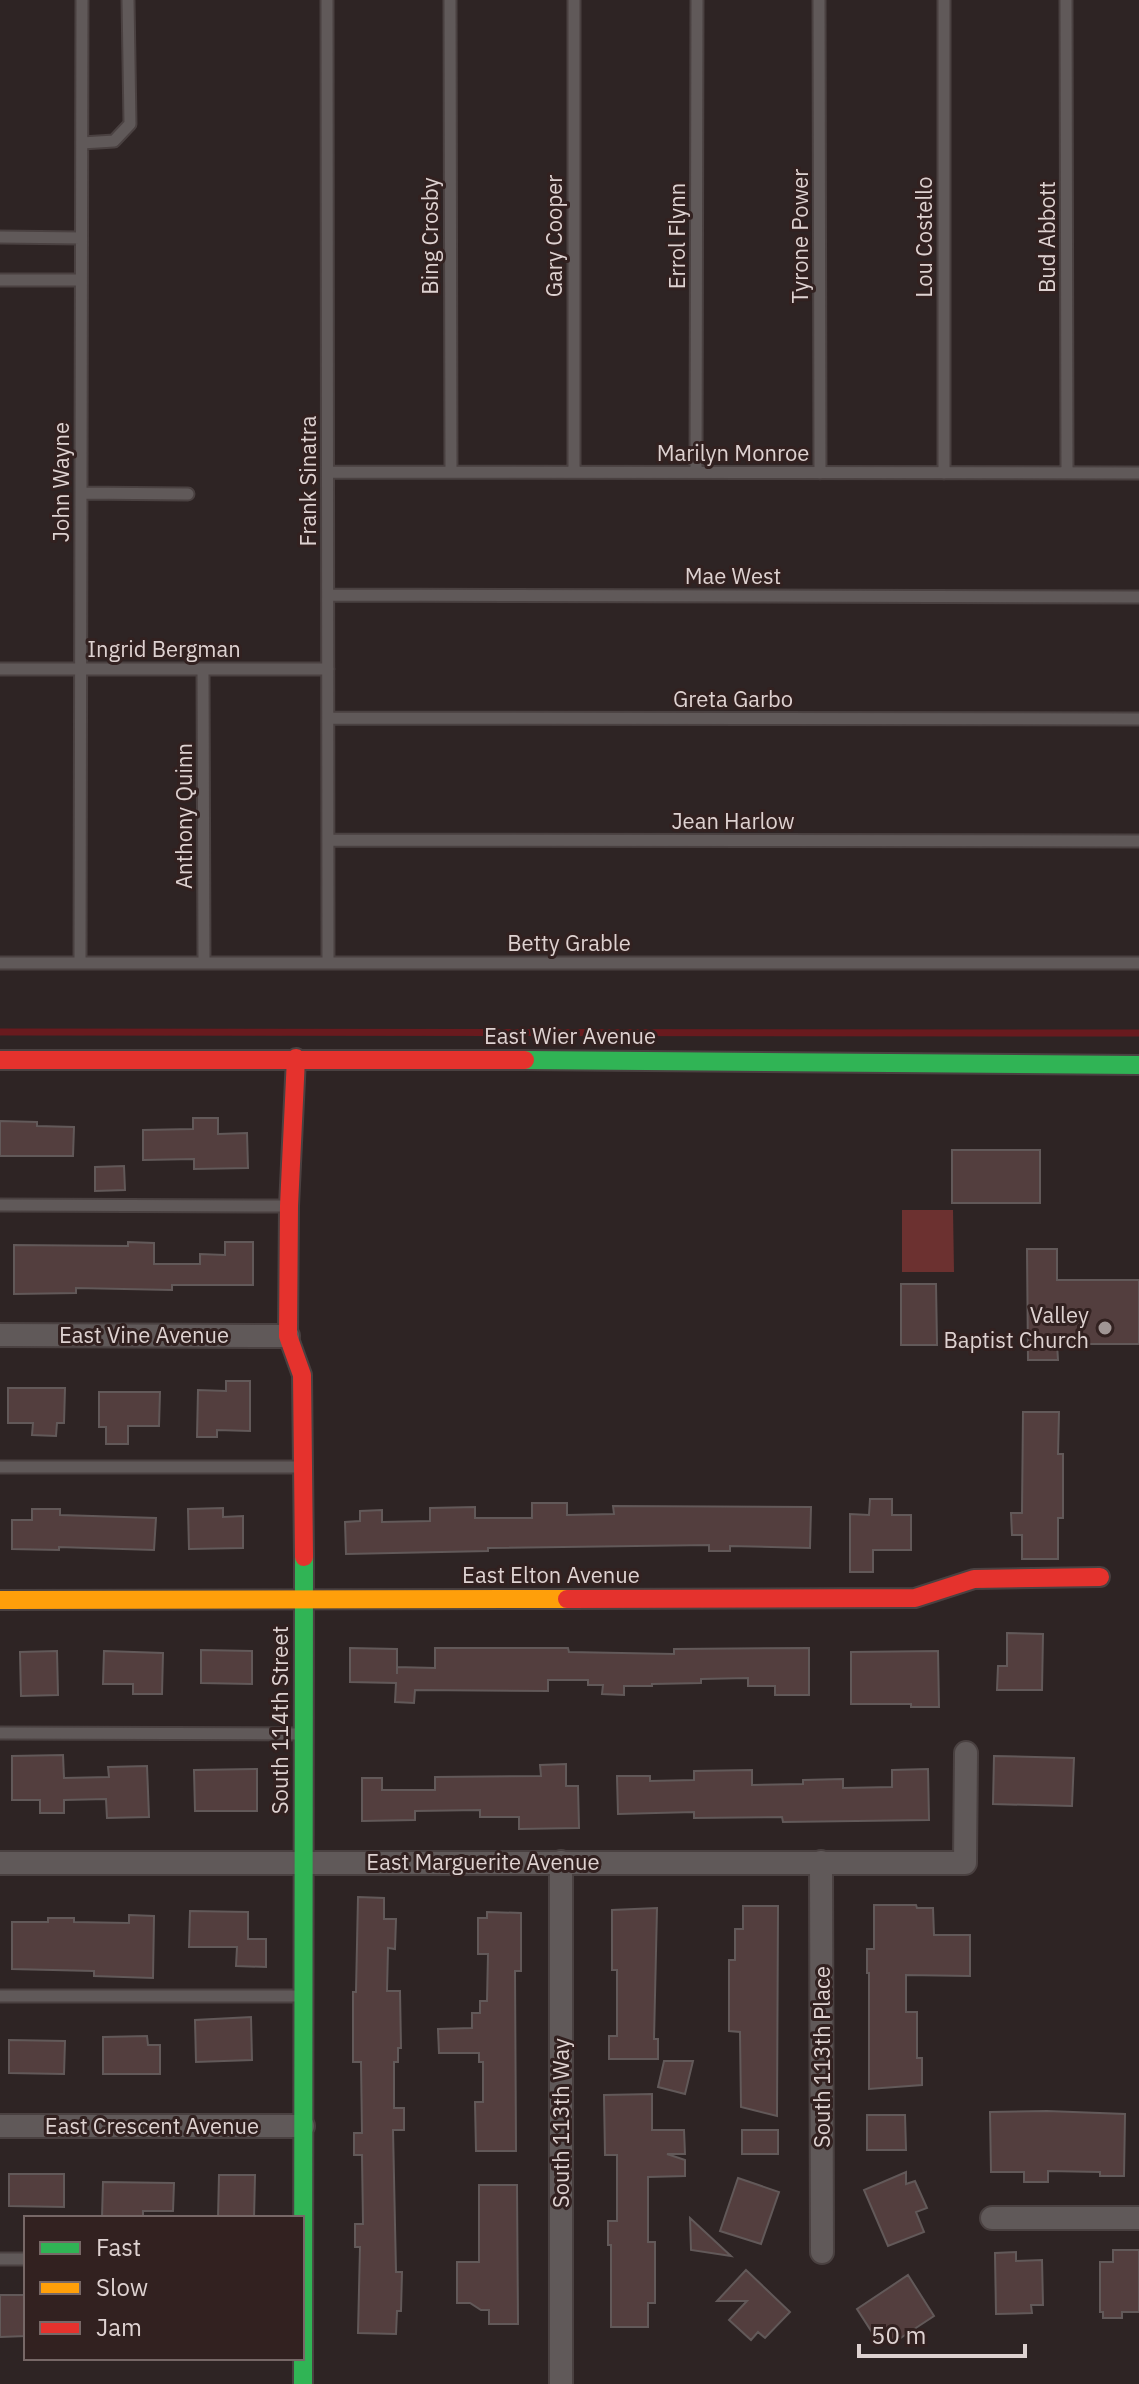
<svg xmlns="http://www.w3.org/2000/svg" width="1139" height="2384" font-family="'IBM Plex Sans',sans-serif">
<rect width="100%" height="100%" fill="#2e2424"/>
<path fill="#6c3130" d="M 902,1210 L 953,1210 L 954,1272 L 902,1272 Z"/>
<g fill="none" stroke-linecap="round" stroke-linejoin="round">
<path stroke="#691a1e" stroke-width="7" d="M 0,1032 L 1139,1033"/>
</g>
<path fill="#533e3e" stroke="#625959" stroke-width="2" d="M 193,1118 L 218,1118 L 218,1134 L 247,1133 L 248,1168 L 194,1169 L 194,1159 L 143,1160 L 143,1130 L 193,1129 Z
M 0,1121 L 37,1122 L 37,1126 L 74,1127 L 73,1156 L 0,1156 Z
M 952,1150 L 1040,1150 L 1040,1203 L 952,1203 Z
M 124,1166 L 125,1190 L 95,1191 L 95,1167 Z
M 128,1242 L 154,1243 L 154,1264 L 200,1264 L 200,1254 L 225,1255 L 225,1242 L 253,1242 L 253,1285 L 172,1285 L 172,1290 L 76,1288 L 76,1293 L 14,1294 L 14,1245 L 128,1246 Z
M 1027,1249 L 1057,1249 L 1057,1280 L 1139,1280 L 1139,1344 L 1057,1344 L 1058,1360 L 1028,1360 Z
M 901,1284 L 936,1284 L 937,1345 L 901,1345 Z
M 226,1381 L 250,1381 L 250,1431 L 217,1430 L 217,1437 L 197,1437 L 198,1390 L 226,1391 Z
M 8,1388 L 65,1388 L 64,1423 L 57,1423 L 56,1436 L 32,1435 L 33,1423 L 8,1423 Z
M 99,1392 L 160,1392 L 159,1426 L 128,1426 L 128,1444 L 106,1444 L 106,1427 L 99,1427 Z
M 1023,1412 L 1059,1412 L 1058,1454 L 1063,1454 L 1063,1518 L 1058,1518 L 1058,1559 L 1022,1559 L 1022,1535 L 1012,1535 L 1011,1513 L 1022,1513 Z
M 870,1499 L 892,1499 L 892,1515 L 911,1515 L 911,1550 L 873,1550 L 873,1572 L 850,1572 L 850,1514 L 869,1515 Z
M 532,1503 L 567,1503 L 567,1515 L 614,1514 L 613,1506 L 811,1507 L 810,1548 L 730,1546 L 730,1551 L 709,1551 L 709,1545 L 488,1548 L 488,1551 L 346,1554 L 345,1522 L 360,1521 L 360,1511 L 382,1510 L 382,1522 L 430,1521 L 430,1508 L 475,1507 L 475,1518 L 532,1518 Z
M 223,1508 L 223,1517 L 243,1516 L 243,1548 L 189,1549 L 188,1509 Z
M 32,1509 L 60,1509 L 60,1515 L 156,1518 L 154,1550 L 59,1547 L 59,1550 L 12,1549 L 12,1520 L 32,1520 Z
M 1007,1633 L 1043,1634 L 1042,1690 L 997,1690 L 998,1666 L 1007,1666 Z
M 350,1648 L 397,1649 L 397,1674 L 397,1667 L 435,1668 L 435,1648 L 568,1648 L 569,1652 L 674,1654 L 674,1649 L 809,1648 L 809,1695 L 775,1695 L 775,1686 L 748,1686 L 748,1678 L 701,1679 L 701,1683 L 652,1684 L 652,1686 L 624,1686 L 624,1695 L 602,1694 L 603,1685 L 588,1685 L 588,1680 L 548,1680 L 548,1691 L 415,1690 L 414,1703 L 395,1702 L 396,1683 L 350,1682 Z
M 201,1650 L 252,1651 L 252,1684 L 201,1683 Z
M 57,1651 L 58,1695 L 21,1696 L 20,1652 Z
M 104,1651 L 163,1653 L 162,1694 L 133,1694 L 133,1684 L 103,1684 Z
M 938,1651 L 939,1707 L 911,1707 L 911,1704 L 851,1704 L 851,1652 Z
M 63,1755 L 64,1778 L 109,1777 L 108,1767 L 147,1766 L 149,1817 L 107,1818 L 106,1799 L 64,1800 L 64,1813 L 40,1813 L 40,1800 L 12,1800 L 12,1756 Z
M 994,1756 L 1074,1758 L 1072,1806 L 993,1804 Z
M 566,1764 L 566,1786 L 578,1786 L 579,1828 L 519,1829 L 519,1817 L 480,1817 L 480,1810 L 415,1811 L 415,1820 L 362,1821 L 362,1778 L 382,1778 L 382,1790 L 435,1790 L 435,1777 L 541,1776 L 540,1765 Z
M 257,1769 L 257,1811 L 195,1811 L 194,1770 Z
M 928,1769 L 929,1820 L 783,1822 L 782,1817 L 694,1818 L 694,1812 L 618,1814 L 617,1776 L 650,1776 L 650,1781 L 694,1780 L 694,1771 L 752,1770 L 752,1785 L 803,1784 L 803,1780 L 843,1779 L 843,1788 L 892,1787 L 892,1770 Z
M 358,1897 L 384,1898 L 384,1919 L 396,1919 L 395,1949 L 388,1948 L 387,1991 L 400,1991 L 401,2048 L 398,2048 L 398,2062 L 394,2062 L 394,2108 L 404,2108 L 404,2130 L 393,2130 L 396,2272 L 402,2272 L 401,2311 L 397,2311 L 396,2334 L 358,2333 L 360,2247 L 355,2247 L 355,2224 L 363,2224 L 362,2155 L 354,2155 L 354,2133 L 362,2133 L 361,2062 L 353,2062 L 353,1992 L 356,1992 Z
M 874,1905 L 916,1905 L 917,1908 L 933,1908 L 934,1935 L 970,1935 L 970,1976 L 906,1975 L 906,2012 L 917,2012 L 917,2058 L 922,2058 L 922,2085 L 869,2089 L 869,1973 L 867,1973 L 867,1949 L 874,1949 Z
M 743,1906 L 778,1906 L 777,2116 L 741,2107 L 740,2032 L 729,2031 L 729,1960 L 735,1960 L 735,1929 L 743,1929 Z
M 657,1908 L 654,2039 L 658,2039 L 658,2059 L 609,2059 L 609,2036 L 617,2036 L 617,1970 L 612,1970 L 612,1910 Z
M 190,1911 L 248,1912 L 248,1939 L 266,1939 L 266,1967 L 236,1966 L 237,1947 L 189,1947 Z
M 487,1912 L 521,1913 L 521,1971 L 515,1971 L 516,2151 L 476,2151 L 475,2102 L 483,2102 L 483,2062 L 479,2062 L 479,2053 L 439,2053 L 438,2029 L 472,2028 L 472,2013 L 480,2013 L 480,2001 L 487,2001 L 488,1954 L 478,1954 L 478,1918 L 487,1918 Z
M 129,1915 L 154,1916 L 153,1978 L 94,1976 L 94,1971 L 12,1969 L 12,1922 L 48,1922 L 48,1918 L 74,1918 L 74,1922 L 129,1923 Z
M 251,2017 L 252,2060 L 196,2062 L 195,2020 Z
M 147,2036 L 148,2045 L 160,2045 L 160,2074 L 103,2074 L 103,2037 Z
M 9,2040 L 65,2041 L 64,2074 L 9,2073 Z
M 664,2061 L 693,2061 L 685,2094 L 658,2087 Z
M 652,2094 L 652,2130 L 684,2130 L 685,2154 L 667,2154 L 685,2160 L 685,2176 L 648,2177 L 648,2242 L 655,2242 L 655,2303 L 648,2303 L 648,2327 L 611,2327 L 611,2245 L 608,2245 L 608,2221 L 617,2221 L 617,2155 L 605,2155 L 604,2095 Z
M 1047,2111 L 1125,2114 L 1124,2176 L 1100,2176 L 1100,2172 L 1048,2171 L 1048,2182 L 1024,2182 L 1024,2172 L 991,2172 L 990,2112 Z
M 867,2115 L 905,2115 L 906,2150 L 867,2150 Z
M 742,2130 L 778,2130 L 778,2154 L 742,2154 Z
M 906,2172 L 906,2184 L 915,2181 L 927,2208 L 916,2212 L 924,2232 L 888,2246 L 864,2190 Z
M 9,2174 L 64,2174 L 64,2207 L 9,2206 Z
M 219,2175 L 255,2175 L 254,2218 L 218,2218 Z
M 738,2178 L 779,2192 L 761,2244 L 720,2231 Z
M 103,2182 L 174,2183 L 173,2211 L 143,2211 L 143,2218 L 102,2218 Z
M 479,2185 L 517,2185 L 518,2324 L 489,2324 L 489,2310 L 481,2310 L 470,2303 L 457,2303 L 457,2262 L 479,2262 Z
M 690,2218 L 731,2256 L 691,2250 Z
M 1113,2250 L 1139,2250 L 1139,2312 L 1122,2312 L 1122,2318 L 1103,2318 L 1103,2312 L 1100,2312 L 1100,2262 L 1113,2262 Z
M 1016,2252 L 1016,2261 L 1042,2260 L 1043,2305 L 1031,2305 L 1032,2313 L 996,2314 L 995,2253 Z
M 746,2270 L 790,2312 L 765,2338 L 758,2332 L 751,2340 L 729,2320 L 747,2301 L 717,2301 Z
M 908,2275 L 934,2316 L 893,2343 L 886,2334 L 877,2340 L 857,2309 Z
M 0,2295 L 26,2295 L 26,2336 L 0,2337 Z"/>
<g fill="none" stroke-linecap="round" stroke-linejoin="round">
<g stroke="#4a4141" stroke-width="15">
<path id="lane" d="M 327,0 L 328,963
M 450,0 L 451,472
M 574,0 L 574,472
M 819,0 L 820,473
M 944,0 L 944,473
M 1066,0 L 1067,473
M 82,143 L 114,141 L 130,124 L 128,0
M 0,237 L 81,238
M 0,280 L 81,280
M 328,472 L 1139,473
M 696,472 L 697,0
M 81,493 L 188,494
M 328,595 L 1139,597
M 0,669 L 328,669
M 203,669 L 204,963
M 328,718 L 1139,719
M 328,840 L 1139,841
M 0,963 L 1139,963
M 80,963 L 82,0
M 0,1205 L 287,1206
M 0,1467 L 302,1467
M 0,1733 L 303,1734
M 0,1996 L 303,1996
M 0,2259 L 26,2259"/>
</g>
<g stroke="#4a4141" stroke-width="26">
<path id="street" d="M 0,1335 L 288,1336
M 821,1862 L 822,2252
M 0,1863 L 965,1863 L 966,1753
M 0,2126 L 303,2126
M 992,2218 L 1139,2218
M 561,2384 L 561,1862"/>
</g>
<g stroke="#4a4141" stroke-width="22">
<path id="fast" d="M 525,1060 L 1139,1065
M 303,2384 L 304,1557"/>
</g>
<g stroke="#4a4141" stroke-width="22">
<path id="slow" d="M 0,1600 L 567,1599"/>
</g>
<g stroke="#4a4141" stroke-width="22">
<path id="jam" d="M 296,1058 L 289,1206 L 288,1336 L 302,1375 L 304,1557
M 0,1060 L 525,1060
M 567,1599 L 915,1598 L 974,1579 L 1100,1577"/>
</g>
<use href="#lane" stroke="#605959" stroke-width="11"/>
<use href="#street" stroke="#605959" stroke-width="22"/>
<use href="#fast" stroke="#30b455" stroke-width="18"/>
<use href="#slow" stroke="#ff9f0a" stroke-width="18"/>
<use href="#jam" stroke="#e5322d" stroke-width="18"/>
</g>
<circle fill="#a09594" stroke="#322120" stroke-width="3" cx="1105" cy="1328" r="8"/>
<g text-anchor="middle" stroke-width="6" stroke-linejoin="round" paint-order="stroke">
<g font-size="22" fill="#ded2d1" stroke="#322120">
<text transform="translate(430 236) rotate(-90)" y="8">Bing Crosby</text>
<text transform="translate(554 236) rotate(-90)" y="8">Gary Cooper</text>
<text transform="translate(677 236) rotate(-90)" y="8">Errol Flynn</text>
<text transform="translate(800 236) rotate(-90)" y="8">Tyrone Power</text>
<text transform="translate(924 237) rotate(-90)" y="8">Lou Costello</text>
<text transform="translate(1047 237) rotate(-90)" y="8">Bud Abbott</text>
<text x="733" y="461">Marilyn Monroe</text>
<text transform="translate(308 481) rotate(-90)" y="8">Frank Sinatra</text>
<text transform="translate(61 482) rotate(-90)" y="8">John Wayne</text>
<text x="733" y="584">Mae West</text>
<text x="164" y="657">Ingrid Bergman</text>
<text x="733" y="707">Greta Garbo</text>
<text transform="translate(184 816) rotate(-90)" y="8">Anthony Quinn</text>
<text x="733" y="829">Jean Harlow</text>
<text x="569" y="951">Betty Grable</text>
<text x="570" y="1044">East Wier Avenue</text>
<text x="144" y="1343">East Vine Avenue</text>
<text x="551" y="1583">East Elton Avenue</text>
<text transform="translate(280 1720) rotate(-90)" y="8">South 114th Street</text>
<text x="483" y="1870">East Marguerite Avenue</text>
<text transform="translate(822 2057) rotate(-90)" y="8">South 113th Place</text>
<text transform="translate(561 2123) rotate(-90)" y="8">South 113th Way</text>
<text x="152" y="2134">East Crescent Avenue</text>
</g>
<g font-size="22" fill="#ded2d1" stroke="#322120" text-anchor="end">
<text x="1089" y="1323">Valley<tspan x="1089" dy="25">Baptist Church</tspan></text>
</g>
</g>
<rect x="24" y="2216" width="280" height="144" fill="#322120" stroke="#776867" stroke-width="2"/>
<rect x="40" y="2242" width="40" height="12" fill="#30b455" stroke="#776867" stroke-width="2"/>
<text x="96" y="2256" font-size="24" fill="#ded2d1">Fast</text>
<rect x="40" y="2282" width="40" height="12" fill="#ff9f0a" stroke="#776867" stroke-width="2"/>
<text x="96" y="2296" font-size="24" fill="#ded2d1">Slow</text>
<rect x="40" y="2322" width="40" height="12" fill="#e5322d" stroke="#776867" stroke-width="2"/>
<text x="96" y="2336" font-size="24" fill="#ded2d1">Jam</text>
<path d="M859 2344v12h166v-12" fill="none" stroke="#ded2d1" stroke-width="4"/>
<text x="871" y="2344" font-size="24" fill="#ded2d1" stroke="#322120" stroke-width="6" paint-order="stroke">50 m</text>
</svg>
